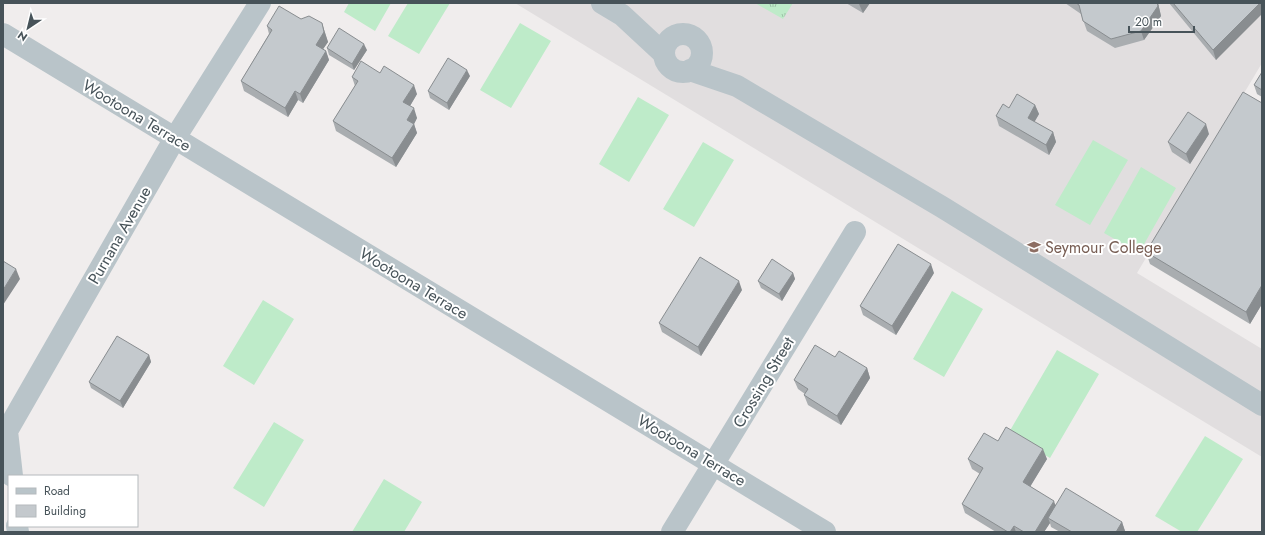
<svg xmlns="http://www.w3.org/2000/svg" width="1265" height="535" font-family="Jost,sans-serif">
<defs>
<pattern id="park-tufts" width="24" height="20" patternUnits="userSpaceOnUse"><rect width="24" height="20" fill="#beebc9"/><path d="M3 7l-1-3M5 7V3M7 7l1-3M15 17l-1-3M17 17v-4M19 17l1-3" fill="none" stroke="#9cc1a6"/></pattern>
</defs>
<rect width="100%" height="100%" fill="#f0eded"/>
<path fill="#e1dedf" d="M 515,3 L 1262,3 L 1262,63 L 1137,273 L 1262,349 L 1262,457 Z"/>
<path fill="#beebc9" d="M 349,3 L 391,3 L 375,31 L 344,12 Z
M 408,3 L 450,3 L 419,54 L 388,36 Z
M 520,23 L 551,41 L 511,108 L 480,90 Z
M 638,97 L 669,115 L 629,182 L 599,164 Z
M 1093,140 L 1128,160 L 1090,225 L 1055,205 Z
M 703,142 L 734,160 L 694,227 L 663,209 Z
M 1141,167 L 1176,188 L 1139,253 L 1104,233 Z
M 952,291 L 983,309 L 944,377 L 913,359 Z
M 263,300 L 294,319 L 254,385 L 223,366 Z
M 1057,350 L 1099,374 L 1050,458 L 1008,434 Z
M 274,422 L 304,440 L 264,507 L 233,488 Z
M 1205,436 L 1243,459 L 1197,532 L 1182,532 L 1155,516 Z
M 384,479 L 422,502 L 404,532 L 352,532 Z"/>
<path fill="url(#park-tufts)" d="M 755,3 L 793,3 L 783,19 Z"/>
<g fill="none" stroke-linecap="round" stroke-linejoin="round">
<path stroke="#b9c4c9" stroke-width="22" d="M 602,3 L 622,15 L 664,54
M 3,34 L 825,532
M664 53a19 19 0 1 1 38 0a19 19 0 1 1-38 0Z
M 690,70 L 737,86 L 942,207 L 1262,405
M 12,476 L 7,431 L 175,138 L 260,3
M 17,526 L 18,532
M 672,532 L 855,232"/>
</g>
<path fill="#a9adb0" d="M 846,3 L 870,3 L 863,13 Z
M 1065,3 L 1158,3 L 1161,16 L 1144,40 L 1115,48 L 1087,31 L 1081,14 Z
M 1169,3 L 1262,3 L 1216,60 Z
M 301,19 L 325,33 L 328,42 L 323,49 L 326,51 L 329,60 L 303,103 L 298,100 L 288,117 L 244,91 L 241,81 L 269,34 L 267,26 Z
M 327,48 L 367,50 L 354,70 L 329,55 Z
M 1262,72 L 1262,97 L 1257,94 L 1254,85 Z
M 470,76 L 449,110 L 430,98 L 428,91 Z
M 352,77 L 417,94 L 410,106 L 417,118 L 414,124 L 417,133 L 396,167 L 336,131 L 333,121 L 355,86 Z
M 1262,103 L 1262,304 L 1250,324 L 1150,264 L 1146,252 Z
M 1035,105 L 1039,114 L 1034,122 L 1053,132 L 1056,142 L 1049,155 L 999,126 L 996,116 L 1009,108 Z
M 1209,134 L 1190,164 L 1172,152 L 1168,142 Z
M 793,273 L 795,279 L 782,301 L 761,288 L 758,281 Z
M 934,273 L 896,335 L 863,315 L 860,306 Z
M 742,290 L 701,356 L 662,332 L 659,323 Z
M 149,355 L 151,362 L 123,408 L 91,388 L 89,382 Z
M 835,357 L 867,368 L 870,378 L 841,425 L 808,405 L 804,395 L 805,394 L 798,389 L 794,380 Z
M 998,441 L 1047,459 L 1030,486 L 1056,505 L 1122,522 L 1125,531 L 1125,532 L 1060,532 L 1051,527 L 1050,523 L 1044,532 L 996,532 L 965,513 L 962,504 L 980,474 L 972,469 L 968,459 Z"/>
<path fill="#898d90" d="M 860,3 L 870,3 L 863,13 L 859,4 Z
M 1157,3 L 1158,3 L 1161,16 L 1144,40 L 1141,31 Z
M 1260,3 L 1262,3 L 1262,14 L 1216,60 L 1213,50 Z
M 322,23 L 328,42 L 319,55 L 316,45 Z
M 364,44 L 367,50 L 354,70 L 352,64 Z
M 326,51 L 329,60 L 303,103 L 300,94 Z
M 467,70 L 470,76 L 449,110 L 447,103 Z
M 414,85 L 417,94 L 407,111 L 403,102 Z
M 295,91 L 298,100 L 288,117 L 285,108 Z
M 1035,105 L 1039,114 L 1031,128 L 1028,118 Z
M 414,108 L 417,118 L 414,124 L 417,133 L 396,167 L 392,158 L 407,120 Z
M 1206,124 L 1209,134 L 1190,164 L 1186,154 Z
M 1053,132 L 1056,142 L 1049,155 L 1046,145 Z
M 931,264 L 934,273 L 896,335 L 892,326 Z
M 16,269 L 20,279 L 3,305 L 3,290 Z
M 793,273 L 795,279 L 782,301 L 779,294 Z
M 739,281 L 742,290 L 701,356 L 698,347 Z
M 1262,285 L 1262,304 L 1250,324 L 1246,312 Z
M 149,355 L 151,362 L 123,408 L 120,401 Z
M 867,368 L 870,378 L 841,425 L 837,416 Z
M 1043,449 L 1047,459 L 1027,492 L 1023,482 Z
M 1054,501 L 1057,510 L 1048,518 L 1050,523 L 1044,532 L 1035,532 Z
M 1122,522 L 1125,531 L 1125,532 L 1116,532 Z
M 1014,526 L 1016,532 L 1010,532 Z"/>
<path fill="#c4c9cd" stroke="#898d90" d="M 1076,3 L 1157,3 L 1158,6 L 1141,31 L 1111,39 L 1083,21 L 1079,5 Z
M 1173,3 L 1260,3 L 1213,50 Z
M 279,6 L 301,19 L 309,16 L 322,23 L 324,32 L 316,45 L 326,51 L 300,94 L 295,91 L 285,108 L 241,81 L 272,30 L 267,26 Z
M 339,28 L 364,44 L 352,64 L 327,48 Z
M 448,58 L 467,70 L 447,103 L 428,91 Z
M 361,61 L 380,73 L 384,66 L 414,85 L 403,102 L 414,108 L 407,120 L 414,124 L 392,158 L 333,121 L 358,81 L 352,77 Z
M 1262,72 L 1262,90 L 1254,85 Z
M 1243,92 L 1262,103 L 1262,285 L 1246,312 L 1146,252 Z
M 1017,94 L 1035,105 L 1028,118 L 1053,132 L 1046,145 L 996,116 L 1003,104 L 1009,108 Z
M 1188,112 L 1206,124 L 1186,154 L 1168,142 Z
M 898,244 L 931,264 L 892,326 L 860,306 Z
M 700,257 L 739,281 L 698,347 L 659,323 Z
M 772,259 L 793,273 L 779,294 L 758,281 Z
M 3,261 L 16,269 L 3,290 Z
M 117,336 L 149,355 L 120,401 L 89,382 Z
M 815,345 L 835,357 L 839,351 L 867,368 L 837,416 L 804,395 L 808,389 L 794,380 Z
M 1006,427 L 1043,449 L 1023,482 L 1054,501 L 1035,532 L 1024,532 L 1014,526 L 1010,532 L 1008,532 L 962,504 L 983,468 L 968,459 L 984,433 L 998,441 Z
M 1066,488 L 1122,522 L 1116,532 L 1072,532 L 1048,518 Z"/>
<defs>
<g id="school-bare" transform="scale(1.08)"><path d="M0-5L7-2L0 1L-7-2ZM-4 1L0 2.5L4 1V4Q0 6-4 4Z" fill="#8d6e63" stroke="#fff" stroke-width="2.5" paint-order="stroke"/></g>
</defs>
<g fill-rule="evenodd">
<use href="#school-bare" x="1034" y="247"/>
</g>
<g text-anchor="middle" stroke-width="4" stroke-linejoin="round" paint-order="stroke">
<g font-size="16" fill="#475359" stroke="#fff">
<text transform="translate(137 115) rotate(31)" y="6">Wootoona Terrace</text>
<text transform="translate(119 235) rotate(-60)" y="6">Purnana Avenue</text>
<text transform="translate(414 283) rotate(31)" y="6">Wootoona Terrace</text>
<text transform="translate(763 382) rotate(-59)" y="6">Crossing Street</text>
<text transform="translate(692 450) rotate(31)" y="6">Wootoona Terrace</text>
</g>
<g font-size="16" fill="#785e54" stroke="#fff" text-anchor="start">
<text x="1045" y="253">Seymour College</text>
</g>
</g>
<rect width="1265" height="535" fill="none" stroke="#475359" stroke-width="8"/>
<rect x="8" y="475" width="130" height="52" fill="#ffffff" stroke="#b5babd"/>
<rect x="16" y="488" width="20" height="6" fill="#b9c4c9" stroke="#b5babd"/>
<text x="44" y="495" font-size="12" fill="#475359">Road</text>
<rect x="16" y="505" width="20" height="12" fill="#c4c9cd" stroke="#b5babd"/>
<text x="44" y="515" font-size="12" fill="#475359">Building</text>
<g transform="translate(28 28) rotate(215)" stroke="#ffffff" stroke-width="3" paint-order="stroke">
<path d="M0-3L7 15L0 10L-7 15Z" fill="#475359"/>
<text y="-6" font-size="11" font-weight="bold" text-anchor="middle" fill="#475359">N</text>
</g>
<path d="M1129 26v6h65v-6" fill="none" stroke="#475359" stroke-width="2"/>
<text x="1135" y="26" font-size="12" fill="#475359" stroke="#ffffff" stroke-width="3" paint-order="stroke">20 m</text>
</svg>
